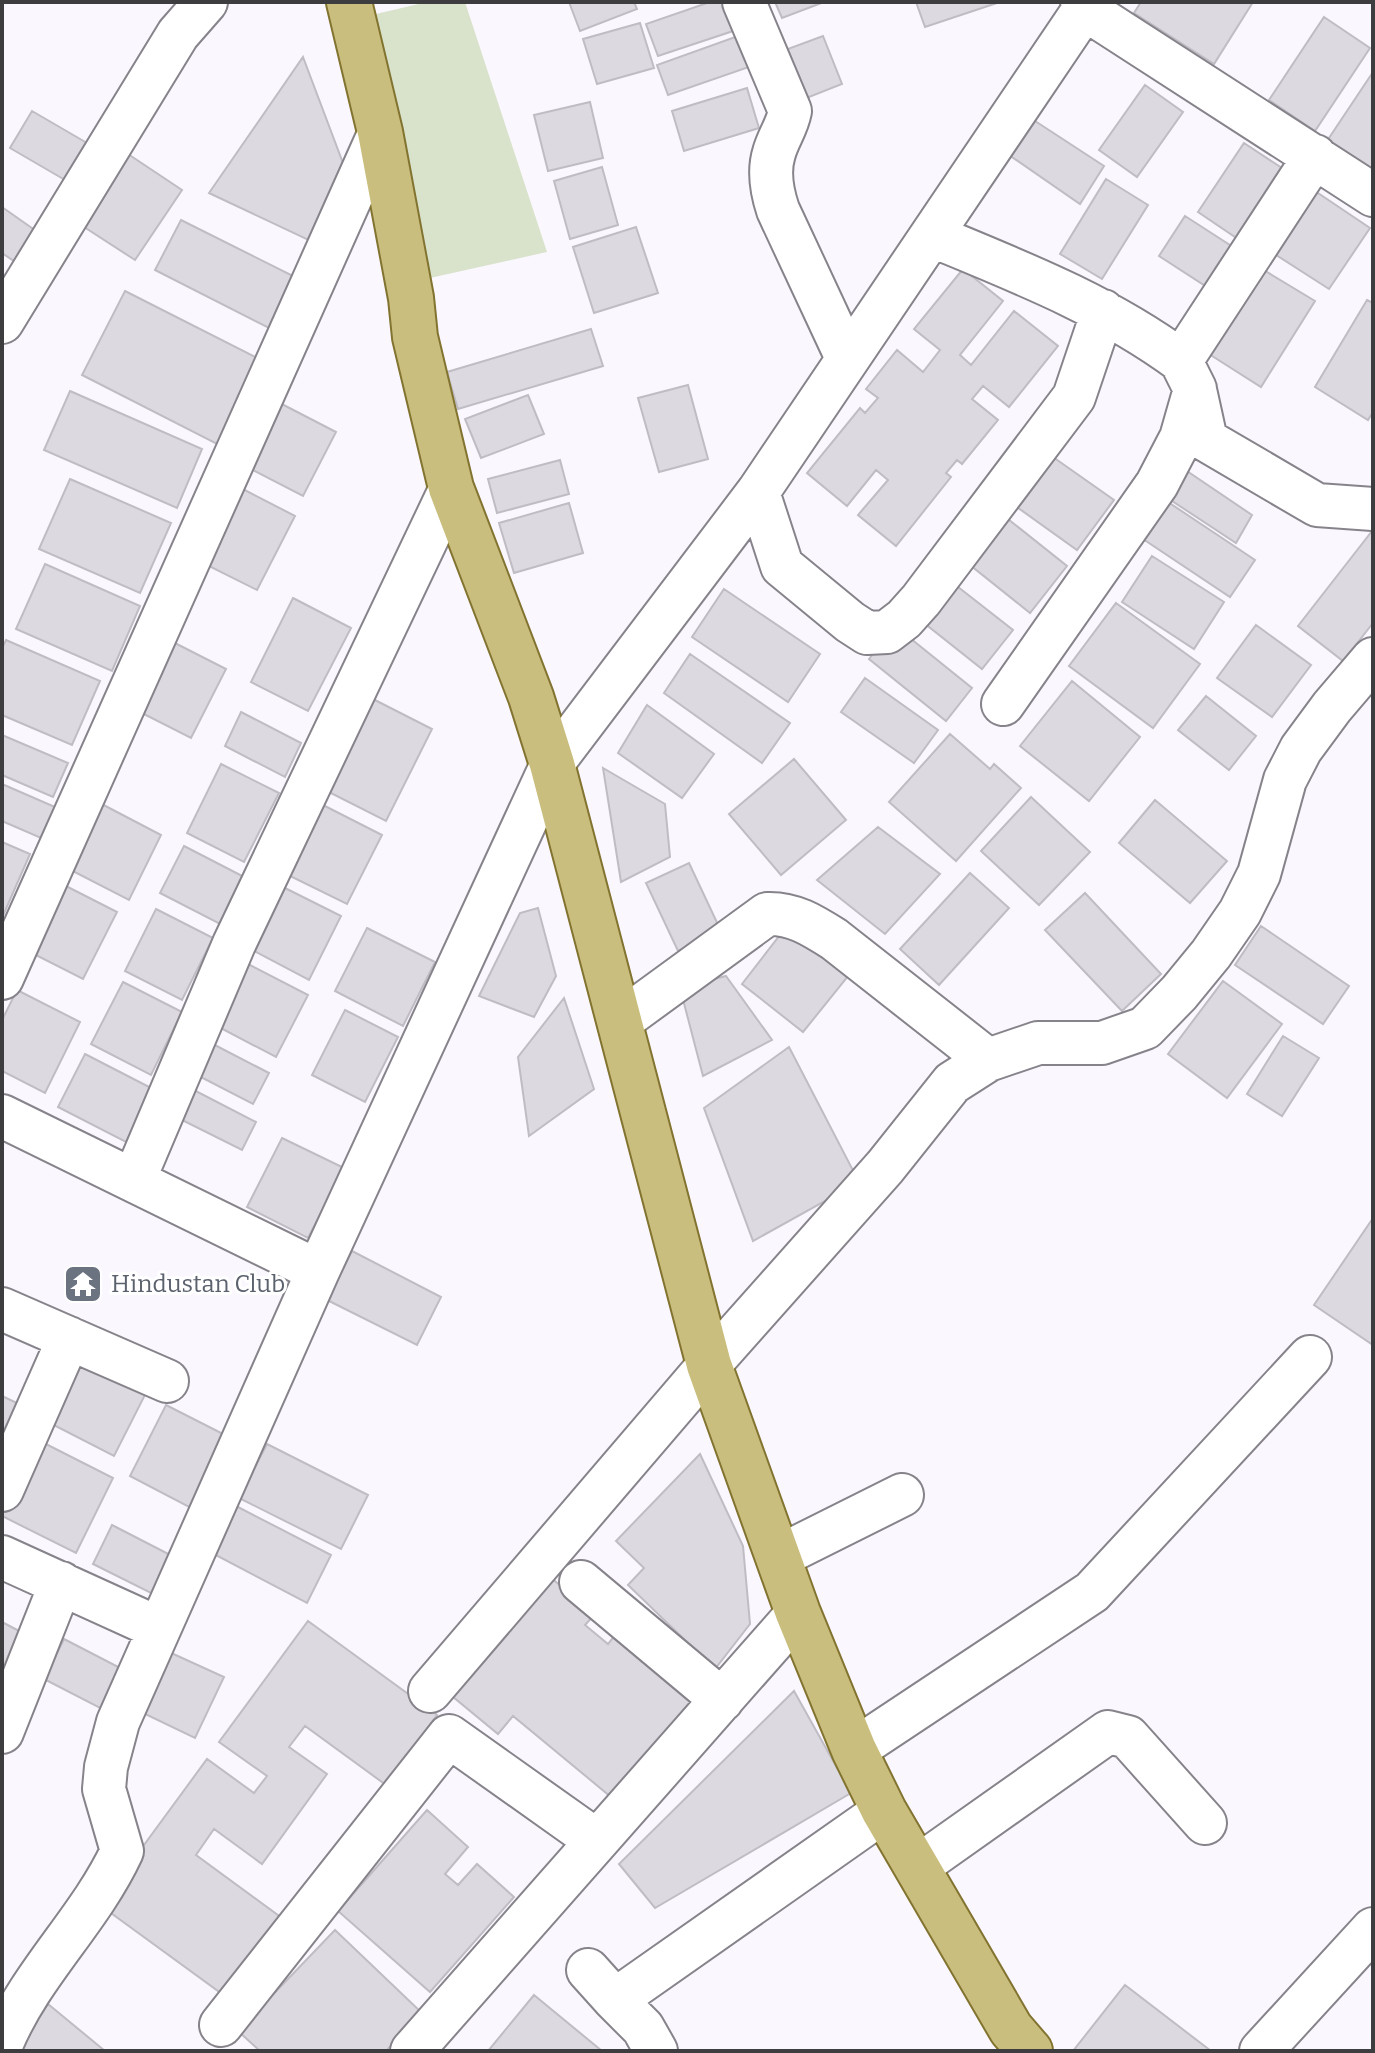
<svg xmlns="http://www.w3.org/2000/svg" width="1375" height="2053" font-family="Bitter,serif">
<rect width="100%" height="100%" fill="#fbf7fe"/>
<path fill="#d9e3cc" d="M 427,2 L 465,2 L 547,252 L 421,280 L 342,22 Z"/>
<path fill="#ddd9e1" stroke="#c0bcc4" stroke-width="2" d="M 569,2 L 634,2 L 637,9 L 580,31 Z
M 710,2 L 726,2 L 736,30 L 658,56 L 646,24 Z
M 775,2 L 824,2 L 782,18 Z
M 916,2 L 1000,2 L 925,27 Z
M 1141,2 L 1253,2 L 1214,64 L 1134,13 Z
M 1324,17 L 1370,48 L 1315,131 L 1269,100 Z
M 640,23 L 654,68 L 597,84 L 583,39 Z
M 738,36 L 749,67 L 668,95 L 657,65 Z
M 823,36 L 842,84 L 804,99 L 785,50 Z
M 303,57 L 349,179 L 317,244 L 209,193 Z
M 1373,72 L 1373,181 L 1323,147 Z
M 1145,85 L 1183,112 L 1137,177 L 1099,150 Z
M 747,88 L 759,128 L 684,151 L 672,111 Z
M 590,102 L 603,158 L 548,171 L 534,115 Z
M 32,111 L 87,143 L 65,180 L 10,148 Z
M 1032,119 L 1104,166 L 1080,204 L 1009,155 Z
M 1244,143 L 1288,172 L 1241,241 L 1198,212 Z
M 128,154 L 182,190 L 135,260 L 81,225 Z
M 602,167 L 618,225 L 570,239 L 554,181 Z
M 1106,179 L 1148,205 L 1102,279 L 1060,254 Z
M 1315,191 L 1370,228 L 1329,289 L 1273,253 Z
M 2,207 L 46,238 L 24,268 L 2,253 Z
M 1185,216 L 1233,247 L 1207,287 L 1159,256 Z
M 181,220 L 299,279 L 273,330 L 155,270 Z
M 636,227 L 658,293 L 594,313 L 573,247 Z
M 963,269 L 1003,301 L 960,355 L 971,365 L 1014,311 L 1058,346 L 1009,407 L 983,386 L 972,399 L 998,420 L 962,464 L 957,460 L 946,473 L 951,477 L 896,546 L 858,515 L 888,480 L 876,470 L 847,506 L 807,473 L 860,408 L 865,413 L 878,398 L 866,389 L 897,350 L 923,372 L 940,350 L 914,329 Z
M 1262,269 L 1315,301 L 1261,387 L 1209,354 Z
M 125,291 L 263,361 L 219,445 L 82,375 Z
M 1367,300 L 1373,303 L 1373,412 L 1368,420 L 1315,387 Z
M 591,329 L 603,366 L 458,409 L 447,372 Z
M 688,385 L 708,459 L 659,472 L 638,398 Z
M 70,391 L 202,449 L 177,508 L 44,450 Z
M 528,395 L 544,434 L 481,458 L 465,419 Z
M 274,400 L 336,432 L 303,496 L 241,464 Z
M 1043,450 L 1114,500 L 1077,550 L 1007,500 Z
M 560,460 L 569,494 L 497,513 L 488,479 Z
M 1184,469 L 1252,515 L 1236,543 L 1163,495 Z
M 70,479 L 171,523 L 140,593 L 39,549 Z
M 235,485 L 295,516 L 257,590 L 197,560 Z
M 1165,500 L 1255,560 L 1230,597 L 1140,537 Z
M 569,503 L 583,553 L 514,573 L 499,523 Z
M 998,511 L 1067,566 L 1030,613 L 960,557 Z
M 1372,531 L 1373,623 L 1343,661 L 1298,626 Z
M 1152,556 L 1224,602 L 1194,649 L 1122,602 Z
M 45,564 L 140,606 L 112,671 L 16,629 Z
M 944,576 L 1013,630 L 982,669 L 914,615 Z
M 724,589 L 820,654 L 788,702 L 692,637 Z
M 293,598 L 351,628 L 308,711 L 251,682 Z
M 1116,603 L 1200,664 L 1153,728 L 1069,666 Z
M 1256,625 L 1311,665 L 1272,717 L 1217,678 Z
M 895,626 L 972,688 L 946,721 L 869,659 Z
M 167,639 L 226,669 L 191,738 L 132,708 Z
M 6,640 L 100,681 L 72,745 L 2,715 L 2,648 Z
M 690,654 L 790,723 L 762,763 L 664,693 Z
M 865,678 L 938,730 L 914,763 L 841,712 Z
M 1072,681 L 1140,737 L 1089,801 L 1020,746 Z
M 367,696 L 432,729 L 386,821 L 321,788 Z
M 1206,696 L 1256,736 L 1229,770 L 1178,730 Z
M 647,705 L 714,754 L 682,798 L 618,753 Z
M 241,712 L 301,743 L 285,777 L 225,746 Z
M 950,734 L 990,769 L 994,764 L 1021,788 L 956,861 L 889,802 Z
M 2,735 L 68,763 L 53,797 L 2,775 Z
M 794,759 L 846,820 L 781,875 L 729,814 Z
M 221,764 L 279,793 L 244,862 L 187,833 Z
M 603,768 L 665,804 L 670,857 L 621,882 Z
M 2,784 L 55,807 L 41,838 L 2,821 Z
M 1031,797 L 1090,852 L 1039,905 L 981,851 Z
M 94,800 L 161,835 L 129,900 L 61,865 Z
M 1155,800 L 1227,861 L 1190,903 L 1119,843 Z
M 319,803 L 382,835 L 347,904 L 284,873 Z
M 878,827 L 940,874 L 885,934 L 817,880 Z
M 2,842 L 30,854 L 2,918 Z
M 184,846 L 248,879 L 224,926 L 160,893 Z
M 689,863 L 721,931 L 678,951 L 646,883 Z
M 970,873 L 1009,908 L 939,985 L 900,949 Z
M 60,883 L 117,912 L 83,979 L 26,950 Z
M 277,884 L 341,916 L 309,980 L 245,946 Z
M 1085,893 L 1161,974 L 1122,1011 L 1045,930 Z
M 538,908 L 556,976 L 534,1017 L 479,996 L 520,913 Z
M 156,909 L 213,938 L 182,1000 L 125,971 Z
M 787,926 L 849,975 L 803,1032 L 742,984 Z
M 1261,926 L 1349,986 L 1323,1024 L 1235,965 Z
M 367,928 L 435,962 L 403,1026 L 335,991 Z
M 246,963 L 308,995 L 276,1057 L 215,1025 Z
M 726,976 L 772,1040 L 703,1076 L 680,988 Z
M 1223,981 L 1282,1024 L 1227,1098 L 1168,1054 Z
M 123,982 L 182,1012 L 151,1075 L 91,1044 Z
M 17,990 L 80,1022 L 45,1093 L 2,1071 L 2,1020 Z
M 564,998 L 594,1089 L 529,1136 L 518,1057 Z
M 345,1010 L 398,1037 L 365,1102 L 312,1075 Z
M 1283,1036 L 1319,1058 L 1282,1116 L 1247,1094 Z
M 209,1042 L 269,1073 L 253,1104 L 193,1073 Z
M 789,1047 L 859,1182 L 753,1241 L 704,1108 Z
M 85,1054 L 153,1089 L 126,1142 L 58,1107 Z
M 188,1087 L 256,1122 L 242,1150 L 174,1116 Z
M 282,1138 L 344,1168 L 308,1238 L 247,1207 Z
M 1373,1218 L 1373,1345 L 1314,1305 Z
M 352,1251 L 441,1297 L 417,1345 L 327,1300 Z
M 80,1350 L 150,1385 L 114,1456 L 44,1420 Z
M 2,1396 L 19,1404 L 2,1439 Z
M 166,1405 L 227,1436 L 191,1508 L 130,1476 Z
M 38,1440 L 113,1478 L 76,1553 L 2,1516 L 2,1511 Z
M 267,1444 L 368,1495 L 341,1549 L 239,1498 Z
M 700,1454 L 743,1546 L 750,1624 L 715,1669 L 628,1585 L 644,1568 L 616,1541 Z
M 236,1506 L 331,1555 L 307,1603 L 212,1553 Z
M 112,1525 L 180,1560 L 161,1598 L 93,1564 Z
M 550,1577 L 595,1614 L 585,1625 L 608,1644 L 616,1634 L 694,1698 L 611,1797 L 513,1716 L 498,1734 L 452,1696 Z
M 308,1621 L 437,1715 L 386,1785 L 305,1726 L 289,1747 L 327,1774 L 262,1864 L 214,1829 L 196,1855 L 286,1921 L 229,1999 L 100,1905 L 207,1759 L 254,1793 L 267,1776 L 219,1742 Z
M 2,1622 L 23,1633 L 2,1675 Z
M 64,1639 L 124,1670 L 104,1710 L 44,1679 Z
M 169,1652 L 224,1677 L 195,1738 L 141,1712 Z
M 794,1691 L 851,1793 L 655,1908 L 619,1864 Z
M 427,1810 L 468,1847 L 445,1874 L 458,1885 L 477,1864 L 514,1897 L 430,1992 L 338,1911 Z
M 335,1930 L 422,2013 L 386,2051 L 260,2051 L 238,2031 Z
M 1125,1985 L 1211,2051 L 1073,2051 Z
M 534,1995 L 602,2051 L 488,2051 Z
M 48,2004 L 105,2051 L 15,2051 L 11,2048 Z"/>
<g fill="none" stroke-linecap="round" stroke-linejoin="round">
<g stroke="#87838b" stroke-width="46">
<path id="minor" d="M 744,2 L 790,111 C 787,127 778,138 774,153 C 768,172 772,192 778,210 L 847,358
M 1082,2 L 1085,9 L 1373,195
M 933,236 C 1020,272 1105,305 1181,361
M 2,322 L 178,34 L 206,2
M 1195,390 L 1206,440 L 1317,505 L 1373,509
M 758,492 L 782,566 L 850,622 L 867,633 L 887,632 L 904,619 L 921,600 L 1074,397 L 1103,311
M 1003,704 L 1157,484 L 1181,438 L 1195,389 L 1181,361 L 1315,156
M 2,978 L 380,132
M 619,1022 L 767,914 C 793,913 812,925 834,939 L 988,1060
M 2,1116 L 318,1271
M 134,1180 L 234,944 L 451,488
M 2,1309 L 167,1381
M 2,1490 L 69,1338
M 2,1557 L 158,1628
M 778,1557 L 902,1495
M 581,1582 L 722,1700
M 430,1691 L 709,1365 L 885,1167 L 952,1083 L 988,1060 L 1038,1043 L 1102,1043 L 1145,1028 L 1179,993 L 1211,954 L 1240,912 L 1259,874 L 1285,780 L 1301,749 L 1332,707 L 1373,659
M 2,1732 L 61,1583
M 854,1750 L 1092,1592 L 1310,1357
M 917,1867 L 1108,1732 L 1128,1737 L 1205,1823
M 588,1970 L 615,2000
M 221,2025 L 449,1736 L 597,1841
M 2,2043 C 31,1973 90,1920 122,1851 L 104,1789 L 106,1767 L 118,1722 L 318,1271 L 552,764 L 758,492 L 1089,2
M 412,2051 L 798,1613
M 656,2051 L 643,2028 L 615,2000 L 884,1811
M 1261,2051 L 1373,1929"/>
</g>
<g stroke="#827430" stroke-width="48">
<path id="major" d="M 349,2 L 380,132 L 411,298 L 415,337 L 451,488 L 531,697 L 552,764 L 709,1365 L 798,1613 L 854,1750 L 884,1811 L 1011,2029 L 1030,2051"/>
</g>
<use href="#minor" stroke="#fff" stroke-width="42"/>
<use href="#major" stroke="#cabe7e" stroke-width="44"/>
</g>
<defs>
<g id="temple-square" transform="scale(2)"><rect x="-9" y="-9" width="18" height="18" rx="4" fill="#6b7280" stroke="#fff"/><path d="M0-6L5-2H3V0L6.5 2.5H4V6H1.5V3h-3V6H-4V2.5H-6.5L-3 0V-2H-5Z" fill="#fff"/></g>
</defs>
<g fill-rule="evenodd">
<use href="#temple-square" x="83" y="1284"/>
</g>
<g text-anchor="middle" stroke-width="6" stroke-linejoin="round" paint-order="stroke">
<g font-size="24" fill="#5b616d" stroke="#fff" text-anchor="start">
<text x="111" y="1292">Hindustan Club</text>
</g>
</g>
<rect width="1375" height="2053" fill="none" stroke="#3d3c3f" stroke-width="8"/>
</svg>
